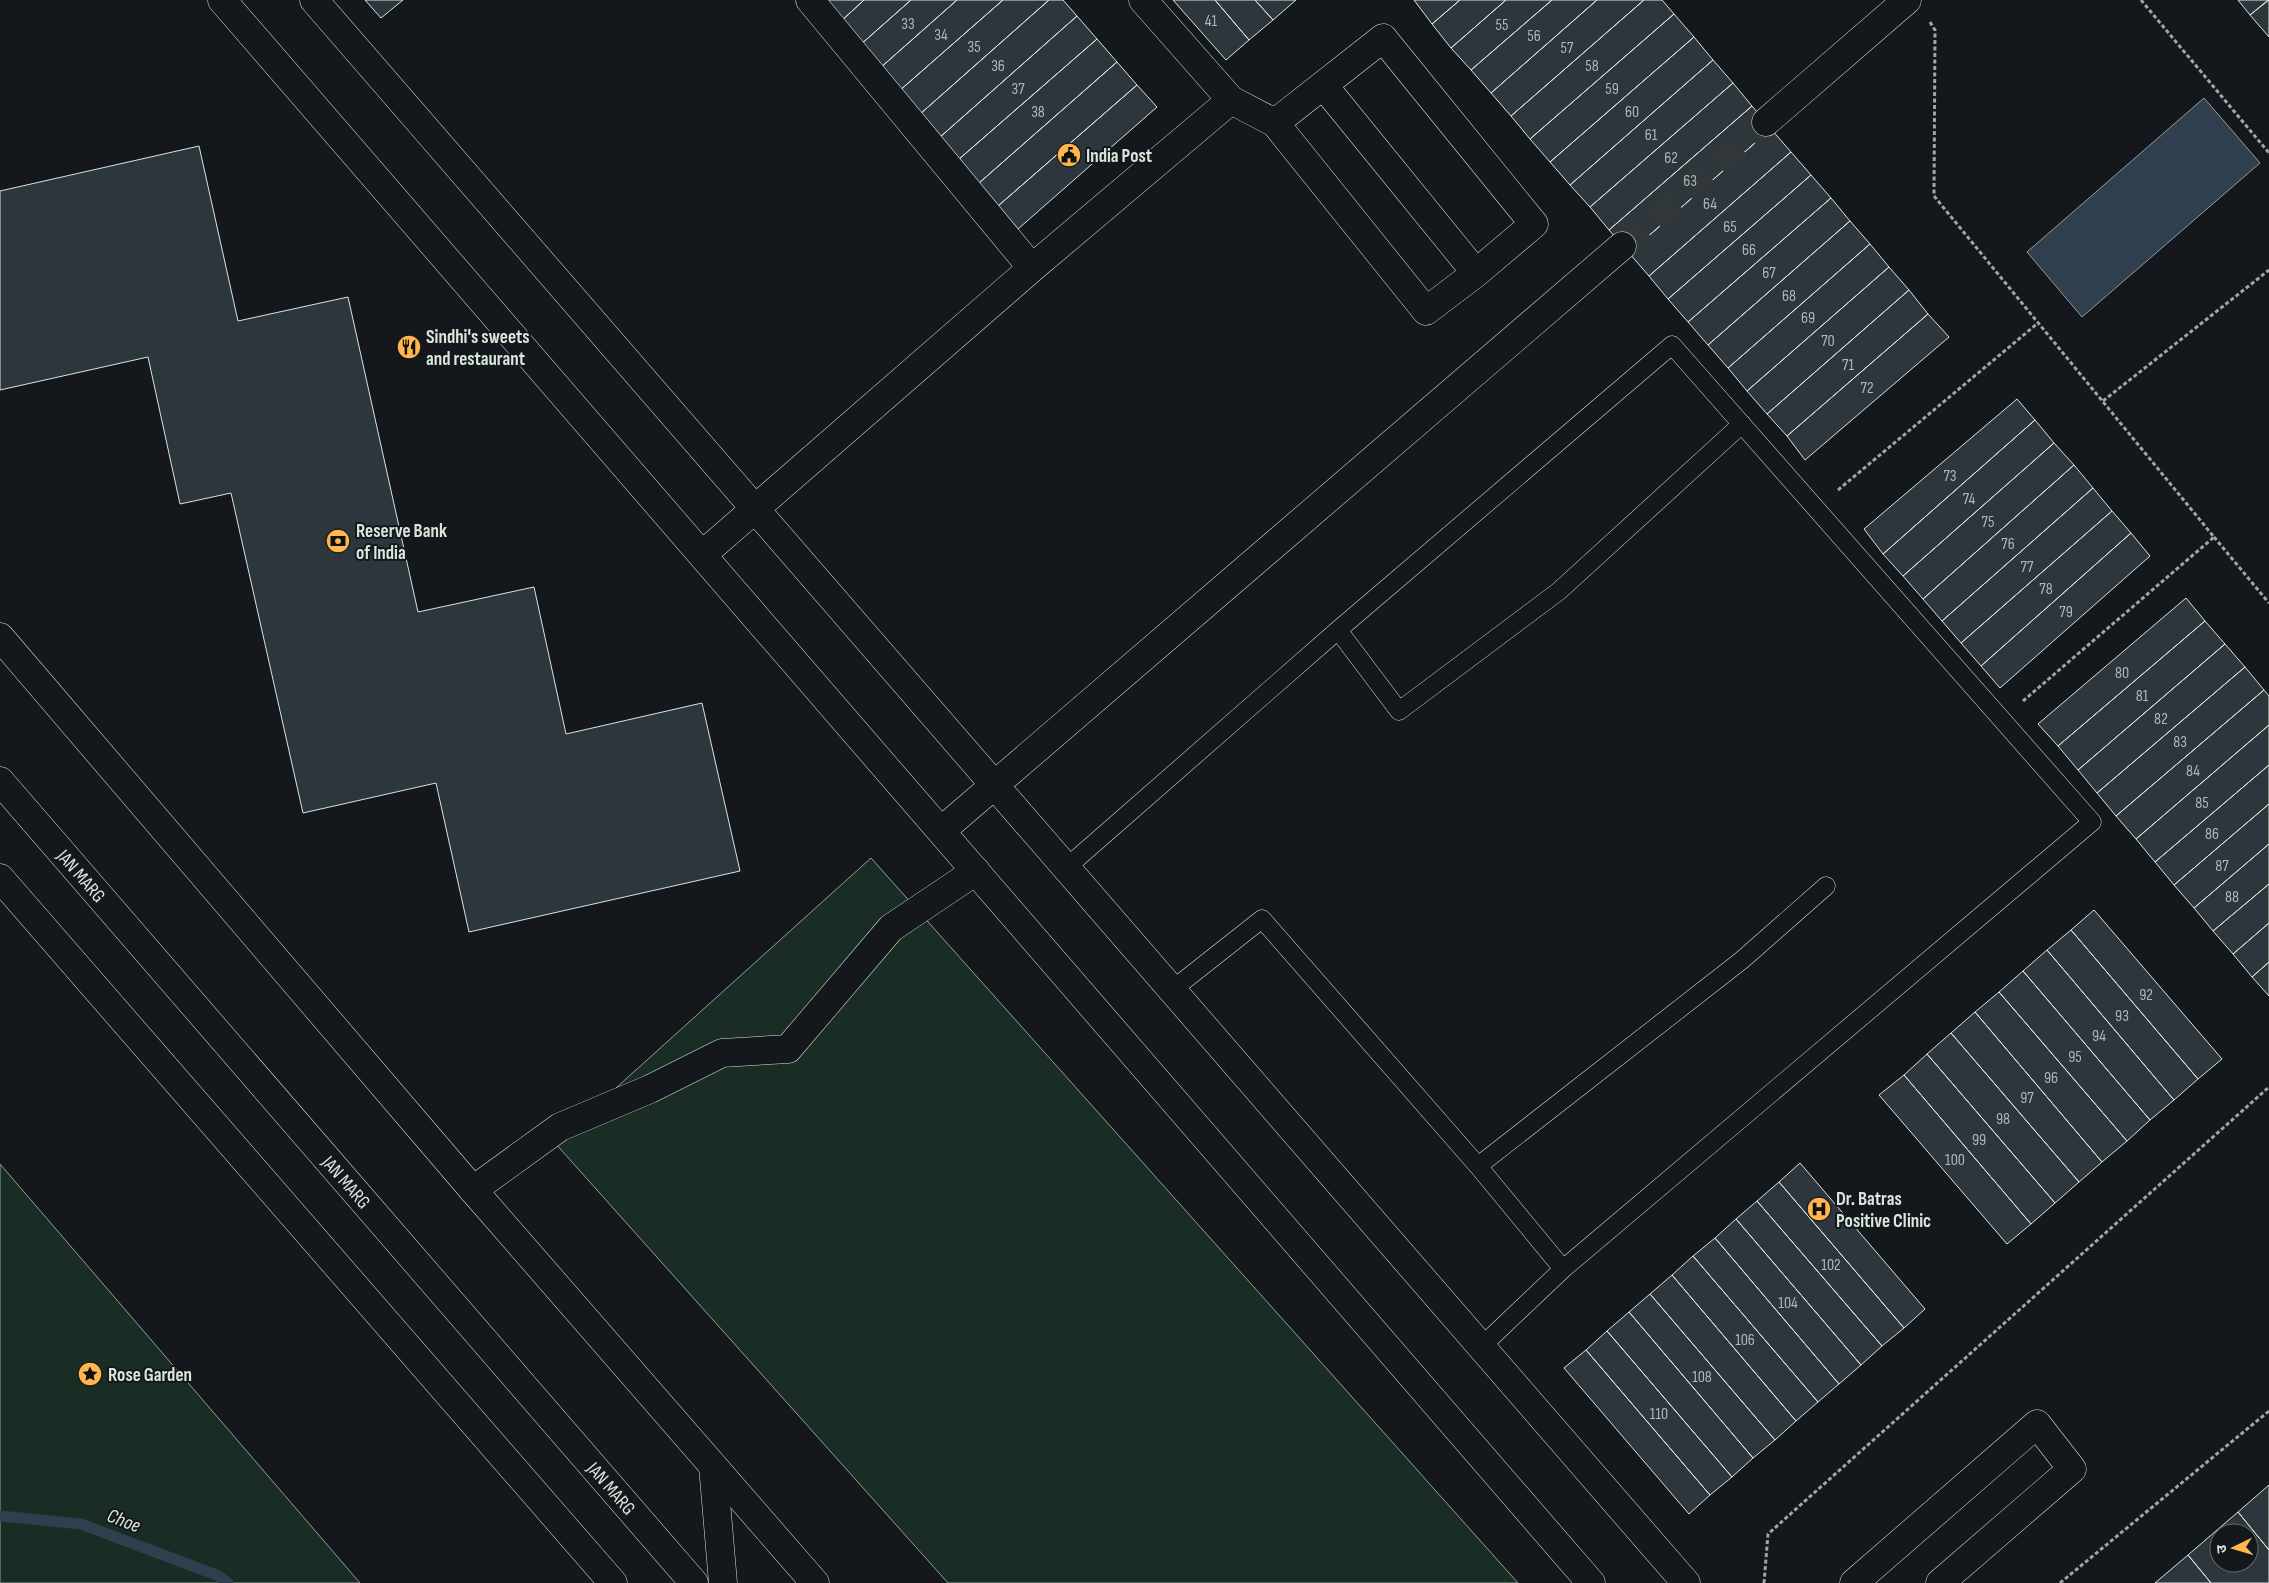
<svg xmlns="http://www.w3.org/2000/svg" width="2269" height="1583" font-family="'Sofia Sans Condensed','Noto Sans Devanagari',sans-serif">
<rect width="100%" height="100%" fill="#14181c"/>
<path fill="#1a2d24" stroke="#939e99" d="M 871,858 L 1518,1583 L 948,1583 L 555,1143 Z
M 0,1164 L 360,1583 L 0,1583 Z"/>
<path fill="#2f3f4d" stroke="#939e99" d="M 2204,98 L 2260,163 L 2082,317 L 2027,252 Z"/>
<g fill="none" stroke-linecap="round" stroke-linejoin="round">
<path stroke="#2f3f4d" stroke-width="11" d="M 0,1516 L 81,1524 L 219,1576 L 228,1583"/>
</g>
<path fill="#2c363c" stroke="#d8e6dc" fill-rule="evenodd" d="M 365,0 L 403,0 L 381,18 Z
M 819,0 L 864,0 L 839,23 Z
M 864,0 L 911,0 L 859,46 L 839,23 Z
M 911,0 L 957,0 L 879,69 L 859,46 Z
M 957,0 L 1003,0 L 898,92 L 879,69 Z
M 1003,0 L 1049,0 L 919,115 L 898,92 Z
M 1049,0 L 1063,0 L 1077,16 L 939,138 L 919,115 Z
M 1173,0 L 1215,0 L 1249,40 L 1226,60 Z
M 1215,0 L 1255,0 L 1273,20 L 1249,40 Z
M 1255,0 L 1296,0 L 1273,20 Z
M 1414,0 L 1460,0 L 1432,24 Z
M 1460,0 L 1506,0 L 1451,48 L 1432,24 Z
M 1506,0 L 1552,0 L 1471,70 L 1451,48 Z
M 1552,0 L 1597,0 L 1491,93 L 1471,70 Z
M 1597,0 L 1644,0 L 1511,116 L 1491,93 Z
M 1644,0 L 1662,0 L 1674,14 L 1530,139 L 1511,116 Z
M 2238,0 L 2268,0 L 2250,15 Z
M 2269,0 L 2269,37 L 2250,15 Z
M 1674,14 L 1694,37 L 1550,162 L 1530,139 Z
M 1077,16 L 1097,39 L 958,160 L 939,138 Z
M 1694,37 L 1713,60 L 1570,185 L 1550,162 Z
M 1097,39 L 1117,62 L 979,183 L 958,160 Z
M 1713,60 L 1733,83 L 1590,207 L 1570,185 Z
M 1117,62 L 1137,85 L 998,206 L 979,183 Z
M 1733,83 L 1752,106 L 1609,230 L 1590,207 Z
M 1137,85 L 1157,107 L 1018,229 L 998,206 Z
M 1752,106 L 1771,129 L 1629,253 L 1609,230 Z
M 1771,129 L 1791,152 L 1649,276 L 1629,253 Z
M 199,146 L 238,321 L 348,297 L 418,612 L 534,587 L 566,734 L 702,703 L 740,871 L 469,932 L 436,783 L 303,813 L 231,493 L 180,504 L 148,357 L 0,390 L 0,191 Z
M 1791,152 L 1811,175 L 1668,299 L 1649,276 Z
M 1811,175 L 1831,198 L 1688,322 L 1668,299 Z
M 1831,198 L 1850,221 L 1708,345 L 1688,322 Z
M 1850,221 L 1870,244 L 1728,368 L 1708,345 Z
M 1870,244 L 1889,267 L 1747,391 L 1728,368 Z
M 1889,267 L 1909,290 L 1767,414 L 1747,391 Z
M 1909,290 L 1928,314 L 1787,436 L 1767,414 Z
M 1928,314 L 1949,337 L 1805,460 L 1787,436 Z
M 2017,399 L 2035,420 L 1883,554 L 1864,529 Z
M 2035,420 L 2054,443 L 1903,576 L 1883,554 Z
M 2054,443 L 2074,465 L 1923,599 L 1903,576 Z
M 2074,465 L 2093,488 L 1942,621 L 1923,599 Z
M 2093,488 L 2112,511 L 1961,643 L 1942,621 Z
M 2112,511 L 2131,533 L 1981,666 L 1961,643 Z
M 2131,533 L 2150,556 L 2000,688 L 1981,666 Z
M 2186,598 L 2205,621 L 2058,746 L 2038,724 Z
M 2205,621 L 2225,644 L 2078,770 L 2058,746 Z
M 2225,644 L 2245,667 L 2097,793 L 2078,770 Z
M 2245,667 L 2264,690 L 2116,816 L 2097,793 Z
M 2264,690 L 2269,696 L 2269,725 L 2136,839 L 2116,816 Z
M 2269,725 L 2269,765 L 2155,862 L 2136,839 Z
M 2269,765 L 2269,804 L 2174,885 L 2155,862 Z
M 2269,804 L 2269,844 L 2194,908 L 2174,885 Z
M 2269,844 L 2269,884 L 2213,931 L 2194,908 Z
M 2269,884 L 2269,923 L 2233,954 L 2213,931 Z
M 2094,910 L 2222,1059 L 2198,1079 L 2071,930 Z
M 2269,923 L 2269,962 L 2252,977 L 2233,954 Z
M 2071,930 L 2198,1079 L 2174,1100 L 2047,950 Z
M 2047,950 L 2174,1100 L 2150,1120 L 2023,971 Z
M 2269,962 L 2269,996 L 2252,977 Z
M 2023,971 L 2150,1120 L 2127,1141 L 1999,992 Z
M 1999,992 L 2127,1141 L 2102,1162 L 1975,1012 Z
M 1975,1012 L 2102,1162 L 2079,1182 L 1951,1033 Z
M 1951,1033 L 2079,1182 L 2055,1203 L 1927,1054 Z
M 1927,1054 L 2055,1203 L 2031,1224 L 1904,1075 Z
M 1904,1075 L 2031,1224 L 2007,1244 L 1879,1095 Z
M 1800,1163 L 1925,1309 L 1904,1328 L 1779,1182 Z
M 1779,1182 L 1904,1328 L 1882,1346 L 1757,1201 Z
M 1757,1201 L 1882,1346 L 1861,1365 L 1736,1219 Z
M 1736,1219 L 1861,1365 L 1839,1384 L 1715,1238 Z
M 1715,1238 L 1839,1384 L 1818,1402 L 1693,1256 Z
M 1693,1256 L 1818,1402 L 1796,1421 L 1672,1275 Z
M 1672,1275 L 1796,1421 L 1775,1440 L 1650,1294 Z
M 1650,1294 L 1775,1440 L 1753,1458 L 1629,1312 Z
M 1629,1312 L 1753,1458 L 1732,1477 L 1607,1331 Z
M 1607,1331 L 1732,1477 L 1710,1495 L 1586,1350 Z
M 1586,1350 L 1710,1495 L 1689,1514 L 1564,1368 Z
M 2269,1485 L 2269,1550 L 2238,1512 Z
M 2238,1512 L 2269,1550 L 2269,1583 L 2211,1583 L 2188,1555 ZM 2219,1533 L 2249,1533 L 2249,1563 L 2219,1563 Z
M 2188,1555 L 2211,1583 L 2155,1583 Z"/>
<g fill="none" stroke-linecap="round" stroke-linejoin="round">
<path stroke="#313739" stroke-width="28" stroke-dasharray="28 14" stroke-linecap="butt" d="M 1622,246 L 1766,122"/>
<g stroke="#d8e6dc" stroke-width="19">
<path id="lane" d="M 1338,630 L 1399,711 L 1559,591 L 1742,424
M 1066,868 L 1338,630 L 1672,345 L 2092,822 L 1563,1269 L 1478,1166 L 1262,919 L 1172,990
M 1478,1166 L 1742,960 L 1826,886
M 1481,1347 L 1563,1269"/>
</g>
<g stroke="#d8e6dc" stroke-width="29">
<path id="street" d="M 222,0 L 1591,1583
M 314,0 L 1686,1583
M 810,0 L 1032,268
M 1324,86 L 1476,273
M 1231,100 L 1275,123 L 1383,38 L 1534,224 L 1476,273 L 1426,311 L 1275,123
M 1766,122 L 1907,0
M 702,555 L 1032,268 L 1231,100 L 1143,0
M 941,831 L 1622,246
M 473,1190 L 560,1127 L 650,1089 L 722,1053 L 788,1049 L 891,928 L 976,871
M 1854,1583 L 2037,1424 L 2072,1469 L 1940,1583"/>
</g>
<g stroke="#d8e6dc" stroke-width="29">
<g id="secondary">
<path d="M 0,637 L 473,1190 L 815,1583"/>
<path id="s1" d="M 0,781 L 694,1583"/>
<path d="M 0,878 L 613,1583"/>
<path d="M 713,1466 L 723,1583"/>
</g>
</g>
<path stroke="#9da8a2" stroke-width="3" stroke-dasharray="4 2.5" stroke-linecap="butt" d="M 2141,0 L 2269,153
M 1930,22 L 1935,30 L 1934,196 L 2214,537 L 2023,701
M 2103,401 L 2269,270
M 1838,490 L 2038,323
M 2214,537 L 2269,603
M 1764,1583 L 1768,1534 L 2269,1087
M 2060,1583 L 2269,1411"/>
<use href="#lane" stroke="#14181c" stroke-width="18"/>
<use href="#street" stroke="#14181c" stroke-width="28"/>
<use href="#secondary" stroke="#14181c" stroke-width="28"/>
</g>
<defs>
<g id="civic-disc" transform="scale(1.25)"><circle r="9.5" fill="#ffb74d" stroke="#14181c"/><path d="M-.6-6.5H3V-4.5H.6V-3L4-1V1h2V6H-6V1h2V-1L-.6-3ZM-1.2 2.5V6h2.4V2.5Z" fill="#111"/></g>
<g id="restaurant-disc" transform="scale(1.25)"><circle r="9.5" fill="#ffb74d" stroke="#14181c"/><path d="M-5-6h1v4h1v-4h1v4h1v-4h1v5L-1.5 .5V6h-2V.5L-5-1ZM5-6V6H3V1.5H1.5Q1.5-4 5-6Z" fill="#111"/></g>
<g id="bank-disc" transform="scale(1.25)"><circle r="9.5" fill="#ffb74d" stroke="#14181c"/><path d="M-6-4H6V4H-6ZM0-2.3a2.3 2.3 0 1 0 0 4.6a2.3 2.3 0 1 0 0-4.6Z" fill="#111"/></g>
<g id="hospital-disc" transform="scale(1.25)"><circle r="9.5" fill="#ffb74d" stroke="#14181c"/><path d="M-5-5h3v3.5h4V-5h3V5h-3V1.5h-4V5h-3Z" fill="#111"/></g>
<g id="sight-disc" transform="scale(1.25)"><circle r="9.5" fill="#ffb74d" stroke="#14181c"/><path d="M0-6L1.8-2.2L6-1.7L2.9 1.2L3.7 5.4L0 3.3L-3.7 5.4L-2.9 1.2L-6-1.7L-1.8-2.2Z" fill="#111"/></g>
</defs>
<g fill-rule="evenodd">
<use href="#civic-disc" x="1069" y="155"/>
<use href="#restaurant-disc" x="409" y="347"/>
<use href="#bank-disc" x="338" y="541"/>
<use href="#hospital-disc" x="1819" y="1209"/>
<use href="#sight-disc" x="90" y="1374"/>
</g>
<g text-anchor="middle" stroke-width="4" stroke-linejoin="round" paint-order="stroke">
<g font-size="16" fill="#adbab4">
<text x="1211" y="26">41</text>
<text x="908" y="29">33</text>
<text x="1502" y="30">55</text>
<text x="941" y="40">34</text>
<text x="1534" y="41">56</text>
<text x="974" y="52">35</text>
<text x="1567" y="53">57</text>
<text x="998" y="71">36</text>
<text x="1592" y="71">58</text>
<text x="1018" y="94">37</text>
<text x="1612" y="94">59</text>
<text x="1038" y="117">38</text>
<text x="1632" y="117">60</text>
<text x="1651" y="140">61</text>
<text x="1671" y="163">62</text>
<text x="1690" y="186">63</text>
<text x="1710" y="209">64</text>
<text x="1730" y="232">65</text>
<text x="1749" y="255">66</text>
<text x="1769" y="278">67</text>
<text x="1789" y="301">68</text>
<text x="1808" y="323">69</text>
<text x="1828" y="346">70</text>
<text x="1848" y="370">71</text>
<text x="1867" y="393">72</text>
<text x="1950" y="481">73</text>
<text x="1969" y="504">74</text>
<text x="1988" y="527">75</text>
<text x="2008" y="549">76</text>
<text x="2027" y="572">77</text>
<text x="2046" y="594">78</text>
<text x="2066" y="617">79</text>
<text x="2122" y="678">80</text>
<text x="2142" y="701">81</text>
<text x="2161" y="724">82</text>
<text x="2180" y="747">83</text>
<text x="2193" y="776">84</text>
<text x="2202" y="808">85</text>
<text x="2212" y="839">86</text>
<text x="2222" y="871">87</text>
<text x="2232" y="902">88</text>
<text x="2146" y="1000">92</text>
<text x="2122" y="1021">93</text>
<text x="2099" y="1041">94</text>
<text x="2075" y="1062">95</text>
<text x="2051" y="1083">96</text>
<text x="2027" y="1103">97</text>
<text x="2003" y="1124">98</text>
<text x="1979" y="1145">99</text>
<text x="1955" y="1165">100</text>
<text x="1831" y="1270">102</text>
<text x="1788" y="1308">104</text>
<text x="1745" y="1345">106</text>
<text x="1702" y="1382">108</text>
<text x="1659" y="1419">110</text>
</g>
<g font-size="19" font-weight="bold" fill="#d8e6dc" stroke="#14181c" text-anchor="start">
<text x="1086" y="162">India Post</text>
<text x="426" y="343">Sindhi's sweets<tspan x="426" dy="22">and restaurant</tspan></text>
<text x="356" y="537">Reserve Bank<tspan x="356" dy="22">of India</tspan></text>
<text x="1836" y="1205">Dr. Batras<tspan x="1836" dy="22">Positive Clinic</tspan></text>
<text x="108" y="1381">Rose Garden</text>
</g>
<g font-size="19" fill="#d8e6dc" stroke="#14181c">
<text dy="7" stroke="none"><textPath href="#s1" startOffset="125">JAN MARG</textPath></text>
<text dy="7" stroke="none"><textPath href="#s1" startOffset="530">JAN MARG</textPath></text>
<text dy="7" stroke="none"><textPath href="#s1" startOffset="935">JAN MARG</textPath></text>
</g>
<g font-size="20" font-style="italic" fill="#d8e6dc" stroke="#14181c">
<text transform="translate(124 1520) rotate(21)" y="7">Choe</text>
</g>
</g>
<g transform="translate(2234 1548) rotate(265)"><circle r="24" fill="#14181c" stroke="#626a69"/>
<path d="M0-4L9 19L0 12L-9 19Z" fill="#ffb74d"/>
<text y="-8" font-size="14" font-weight="bold" text-anchor="middle" fill="#d8e6dc">उ</text>
</g>
</svg>
